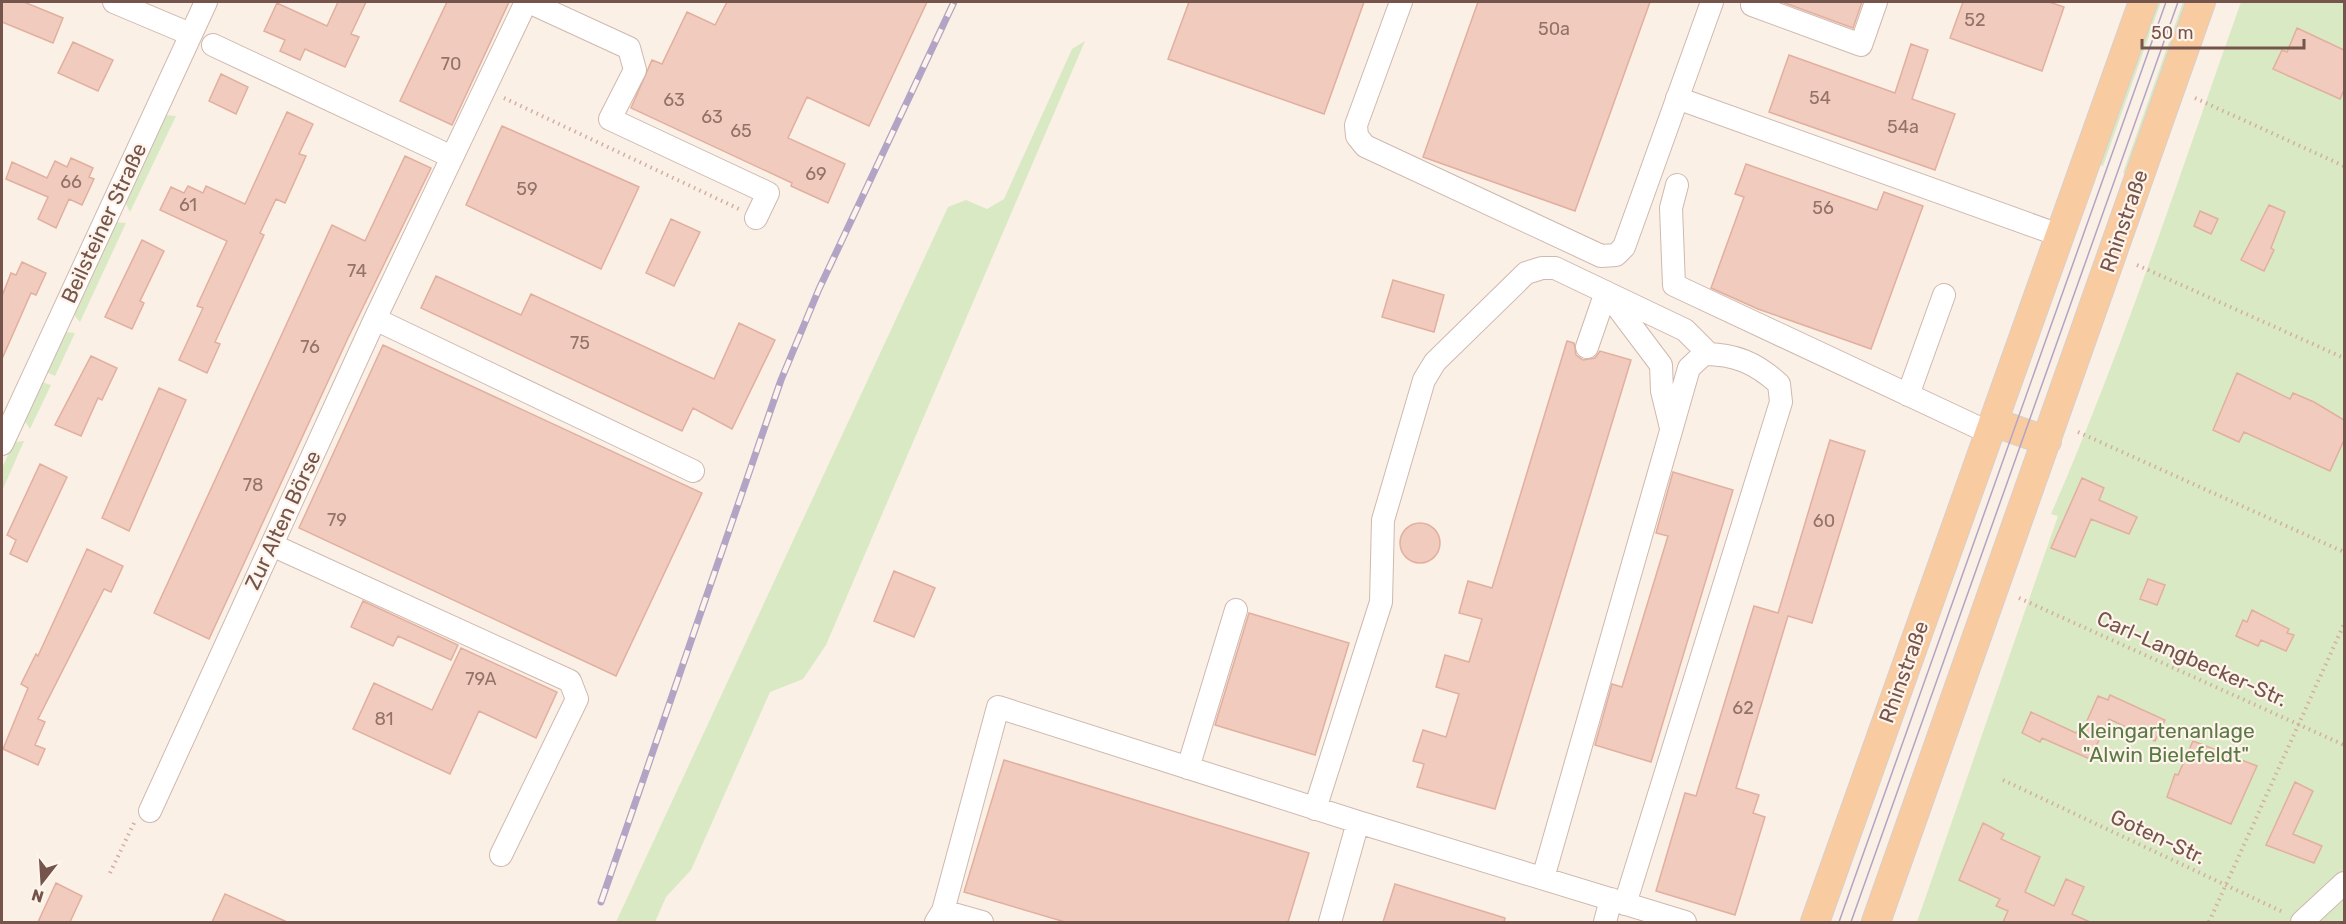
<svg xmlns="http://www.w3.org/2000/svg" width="2346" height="924" font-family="Rubik,sans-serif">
<rect width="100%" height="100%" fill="#fbf0e5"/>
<path fill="#d8e9c4" d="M 2153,2 L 2161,2 L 2103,166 L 2096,163 Z
M 2183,2 L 2191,2 L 2130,175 L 2123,173 Z
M 2241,2 L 2344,2 L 2344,922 L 1917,922 L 2058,516 L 2051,514 C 2124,347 2180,173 2241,2 Z
M 1085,41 L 826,645 L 803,679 L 770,692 L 691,870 L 666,897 L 655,922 L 616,922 L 948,207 L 966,200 L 987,209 L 1004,199 L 1072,49 Z
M 164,115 L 176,116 L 130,212 L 125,202 Z
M 115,222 L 126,223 L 80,322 L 73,314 Z
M 65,332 L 75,333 L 55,376 L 46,372 Z
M 42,382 L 51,385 L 30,429 L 24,420 Z
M 24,441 L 2,491 L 2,468 L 14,442 Z"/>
<path fill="#f0cbbe" stroke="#e2af9f" stroke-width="1.5" d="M 2,2 L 24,2 L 63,18 L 53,43 L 2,22 Z
M 338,2 L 366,2 L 351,34 L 359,37 L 345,67 L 305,49 L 300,60 L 280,51 L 285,40 L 264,31 L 277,3 L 327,26 Z
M 447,2 L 509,2 L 452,125 L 400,101 Z
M 727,2 L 927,2 L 869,126 L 807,97 L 788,138 L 845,164 L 828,203 L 791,186 L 792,183 L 631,108 L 652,60 L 662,64 L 687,12 L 715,25 Z
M 1189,2 L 1364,2 L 1324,114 L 1168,59 Z
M 1478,2 L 1650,2 L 1575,211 L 1423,157 Z
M 1782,2 L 1862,2 L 1853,28 Z
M 1963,2 L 2049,2 L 2064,7 L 2042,71 L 1950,38 Z
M 2297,28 L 2344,50 L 2344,90 L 2340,99 L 2273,69 L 2282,50 L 2287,52 Z
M 73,42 L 113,60 L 98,91 L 58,73 Z
M 1911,44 L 1928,50 L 1912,99 L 1955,114 L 1935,170 L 1769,112 L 1789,55 L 1895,93 Z
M 221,74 L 248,87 L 236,114 L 209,101 Z
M 287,112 L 313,124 L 299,154 L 306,156 L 285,203 L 276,199 L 260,233 L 264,235 L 215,342 L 220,344 L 207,373 L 179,360 L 203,308 L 197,306 L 227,241 L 160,210 L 171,187 L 184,193 L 188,186 L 203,193 L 206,186 L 245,204 Z
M 502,126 L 639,187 L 601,269 L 466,205 Z
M 405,156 L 431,168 L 348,338 L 209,639 L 154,613 L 332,225 L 365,241 Z
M 71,158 L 93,168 L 89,177 L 94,179 L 82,205 L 69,199 L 56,228 L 38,219 L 48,197 L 6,179 L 12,162 L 47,178 L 55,161 L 67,167 Z
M 1746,164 L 1877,210 L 1884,192 L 1923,206 L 1871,349 L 1758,309 L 1711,288 L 1744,197 L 1735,194 Z
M 2269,205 L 2285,212 L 2271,248 L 2274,250 L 2264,271 L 2241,260 Z
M 2200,211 L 2218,219 L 2211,234 L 2194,226 Z
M 671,219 L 700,232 L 674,286 L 646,273 Z
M 142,240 L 164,251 L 140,301 L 144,303 L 132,329 L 105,317 Z
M 22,262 L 46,273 L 36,295 L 31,293 L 2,359 L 2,296 L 11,273 L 16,275 Z
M 436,276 L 521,315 L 531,294 L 714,379 L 739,323 L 775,340 L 732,429 L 693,408 L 682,431 L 421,308 Z
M 1393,280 L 1444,295 L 1434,332 L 1382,317 Z
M 1567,341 L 1574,343 L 1576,355 L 1583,360 L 1595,358 L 1600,351 L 1631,360 L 1495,809 L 1417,787 L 1424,764 L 1413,761 L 1423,730 L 1446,737 L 1459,694 L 1436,687 L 1445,655 L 1469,662 L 1482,619 L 1459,613 L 1468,581 L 1492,588 Z
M 383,345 L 702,493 L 616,676 L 299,528 Z
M 91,356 L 117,368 L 102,400 L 98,398 L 81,436 L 55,425 Z
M 2237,373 L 2290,399 L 2293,393 L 2314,402 L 2344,420 L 2344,440 L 2330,471 L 2244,432 L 2239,442 L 2213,430 Z
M 159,388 L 186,400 L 129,531 L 102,518 Z
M 1830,440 L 1865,451 L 1812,623 L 1788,616 L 1736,788 L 1759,795 L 1753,813 L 1765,817 L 1735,915 L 1656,891 L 1685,793 L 1696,796 L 1754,606 L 1778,613 Z
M 40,464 L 67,477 L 27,562 L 10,554 L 16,540 L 7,535 Z
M 1673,472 L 1733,490 L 1651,762 L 1595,745 L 1612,684 L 1622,687 L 1668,536 L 1656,533 Z
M 2082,478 L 2104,488 L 2099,500 L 2137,517 L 2129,534 L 2091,519 L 2075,557 L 2051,548 Z
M1400 543a20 20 0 1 1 40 0a20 20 0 1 1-40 0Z
M 87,549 L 123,566 L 111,592 L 104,589 L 38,719 L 45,722 L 35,745 L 45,749 L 38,765 L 3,749 L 28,688 L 21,684 L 36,654 L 38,656 Z
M 894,571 L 935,588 L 914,637 L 874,621 Z
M 2148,579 L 2165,585 L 2157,605 L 2140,599 Z
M 363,601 L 458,645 L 451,660 L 398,636 L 393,646 L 351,627 Z
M 2252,610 L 2289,629 L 2287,633 L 2294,635 L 2286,651 L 2261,640 L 2258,646 L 2236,636 L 2243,620 L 2247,622 Z
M 1249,613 L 1349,643 L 1315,755 L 1215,725 Z
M 461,648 L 557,692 L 536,738 L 479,711 L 450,774 L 353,729 L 374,683 L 432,710 Z
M 2110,695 L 2165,720 L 2155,741 L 2109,719 L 2090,759 L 2042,738 L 2040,742 L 2022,733 L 2031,712 L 2076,733 L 2078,730 L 2082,732 L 2098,696 L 2108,700 Z
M 2193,741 L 2257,766 L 2231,824 L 2167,797 L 2175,774 L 2178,775 Z
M 1004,760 L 1309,853 L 1288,922 L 1065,922 L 964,892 Z
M 2295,782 L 2313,791 L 2293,834 L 2322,846 L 2314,863 L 2266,845 Z
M 1983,823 L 2004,834 L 2001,839 L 2040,857 L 2025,892 L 2054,906 L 2066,879 L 2084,887 L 2072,914 L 2090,922 L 2003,922 L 2008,911 L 1996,906 L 2000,899 L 1959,880 Z
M 56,883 L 82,896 L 70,922 L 38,922 Z
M 1395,884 L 1505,918 L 1504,922 L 1383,922 Z
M 225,894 L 287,922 L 212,922 Z"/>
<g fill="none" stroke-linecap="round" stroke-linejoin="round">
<g stroke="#cfb8af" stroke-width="24">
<path id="minor" d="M 114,2 L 190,34
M 529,2 L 629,48 L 635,70 L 610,119 L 768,193 L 756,218
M 1401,2 L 1356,125 L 1357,136 L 1365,146 L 1601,256 L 1616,255 L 1624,247 L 1712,2
M 1753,2 L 1752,5 L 1861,45 L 1876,2
M 213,45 L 452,157
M 1677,98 L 2059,235
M 1677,185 L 1671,208 L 1674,285 L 1990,433
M 375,319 L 693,471
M 1587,347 L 1606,292 L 1661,365 L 1662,391 L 1671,428
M 1908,395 L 1944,295
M 2,444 L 206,2
M 272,545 L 570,681 L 577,699 L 501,855
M 1188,768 L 1236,610
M 1315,809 L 1381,602 L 1383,520 L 1424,380 L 1435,362 L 1526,273 L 1542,268 L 1555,268 L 1685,330 L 1709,354
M 150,811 L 375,319 L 526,2
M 1543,878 L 1689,368 L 1704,354 C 1735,354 1756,363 1779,384 L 1781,402 L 1625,904
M 943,911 L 982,922
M 936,922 L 943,911 L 998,707 L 1358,822 L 1685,922
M 1330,922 L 1358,822
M 1605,922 L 1611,899
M 2302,922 L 2344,883"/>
</g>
<g stroke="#d8cfcd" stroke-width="30">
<path id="major" d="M 1993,422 L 2047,441
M 1815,922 L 2143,2
M 1876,922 L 2201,2"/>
</g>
<path stroke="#d5aea1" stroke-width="4" stroke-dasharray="1.5 4.5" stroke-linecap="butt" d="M 504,98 L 739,209
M 2195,98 L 2344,166
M 2137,265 L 2344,358
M 2078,432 L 2344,552
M 2019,598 L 2344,745
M 2003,780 L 2285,913
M 110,873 L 134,823
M 2209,922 L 2344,624"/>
<use href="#minor" stroke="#fff" stroke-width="22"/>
<use href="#major" stroke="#f8cba0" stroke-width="28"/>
<path stroke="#b1a4c5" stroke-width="1.5" d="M 1839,922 L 2166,2
M 1851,922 L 2178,2"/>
<g stroke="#b1a4c5" stroke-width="7">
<path id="rail" d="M 601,902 L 781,380 L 819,289 L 954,2"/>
</g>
<use href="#rail" stroke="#fef4eb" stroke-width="4.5" stroke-dasharray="14" stroke-linecap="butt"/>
</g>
<g text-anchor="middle" stroke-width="4.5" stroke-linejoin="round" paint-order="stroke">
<g font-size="18" fill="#937268">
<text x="1975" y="26">52</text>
<text x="1554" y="35">50a</text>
<text x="451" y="70">70</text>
<text x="1820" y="104">54</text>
<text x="674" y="106">63</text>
<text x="712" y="123">63</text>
<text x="1903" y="133">54a</text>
<text x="741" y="137">65</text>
<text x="816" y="180">69</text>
<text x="71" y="188">66</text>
<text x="527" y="195">59</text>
<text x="188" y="211">61</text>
<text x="1823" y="214">56</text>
<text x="357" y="277">74</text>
<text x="580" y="349">75</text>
<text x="310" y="353">76</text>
<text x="253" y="491">78</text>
<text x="337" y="526">79</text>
<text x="1824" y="527">60</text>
<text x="481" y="685">79A</text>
<text x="1743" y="714">62</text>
<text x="384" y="725">81</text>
</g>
<g font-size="21" fill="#74544b" stroke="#fef4eb">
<text transform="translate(2124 221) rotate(-71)" y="7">Rhinstraße</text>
<text transform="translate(104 223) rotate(-65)" y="7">Beilsteiner Straße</text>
<text transform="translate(283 520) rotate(-65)" y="7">Zur Alten Börse</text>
<text transform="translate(2192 659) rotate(24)" y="7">Carl-Langbecker-Str.</text>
<text transform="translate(1904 672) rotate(-70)" y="7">Rhinstraße</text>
<text transform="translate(2158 837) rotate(25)" y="7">Goten-Str.</text>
</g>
<g font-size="21" fill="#5b7943" stroke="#fef4eb">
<text x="2166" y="738">Kleingartenanlage<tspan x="2166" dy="24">"Alwin Bielefeldt"</tspan></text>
</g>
</g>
<rect width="2346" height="924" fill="none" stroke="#74544b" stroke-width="6"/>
<g transform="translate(42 882) rotate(197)" stroke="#fef4eb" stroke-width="4.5" paint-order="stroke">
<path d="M0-4.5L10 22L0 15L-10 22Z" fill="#74544b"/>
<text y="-9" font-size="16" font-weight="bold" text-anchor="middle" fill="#74544b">N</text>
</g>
<path d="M2142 39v9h162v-9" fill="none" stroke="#74544b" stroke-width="3"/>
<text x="2151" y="39" font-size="18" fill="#74544b" stroke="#fef4eb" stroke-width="4.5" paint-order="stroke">50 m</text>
</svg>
